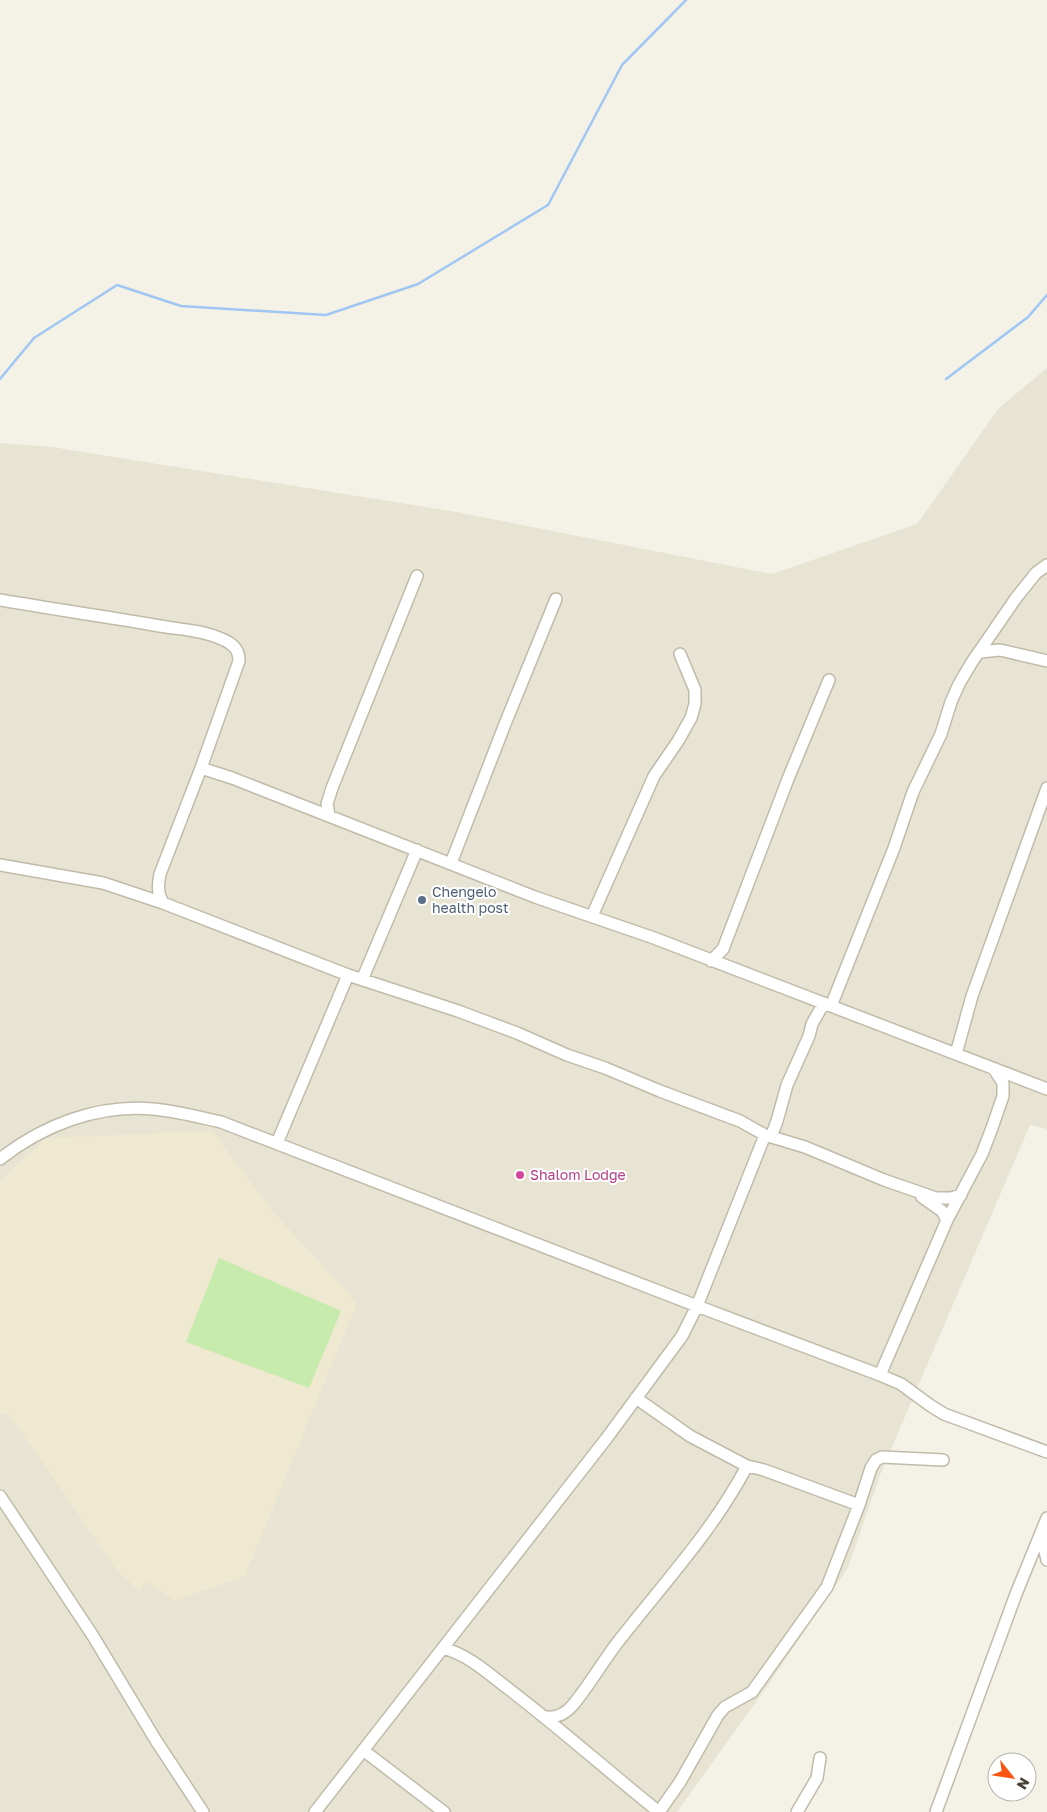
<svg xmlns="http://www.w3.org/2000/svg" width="1047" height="1812" font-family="'Golos Text',sans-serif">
<rect width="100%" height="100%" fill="#f4f2e6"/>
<path fill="#e8e4d4" d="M 1047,368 L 1047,1129 L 1030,1125 L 880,1475 L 848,1568 L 766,1688 L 677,1812 L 0,1812 L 0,443 L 52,447 L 451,511 L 772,574 L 917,524 L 999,408 Z"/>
<path fill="#eee9d0" d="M 212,1131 L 274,1213 L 357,1303 L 245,1576 L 174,1601 L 148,1581 L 139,1591 L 116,1569 L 9,1414 L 0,1413 L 0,1181 L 46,1138 Z"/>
<path fill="#c7eaad" d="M 219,1258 L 341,1311 L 309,1388 L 186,1342 Z"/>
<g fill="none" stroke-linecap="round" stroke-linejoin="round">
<path stroke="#a0c6f3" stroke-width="2.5" d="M 0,379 L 34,338 L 117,285 L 181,306 L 326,315 L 418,284 L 548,205 L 622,65 L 686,0
M 946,379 L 1028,317 L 1047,295"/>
<g stroke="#c0bba9" stroke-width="14">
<path id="minor" d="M 0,600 C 51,609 103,616 154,625 C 180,630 204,629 228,642 C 236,647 239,652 239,661 L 201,768 L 160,874 C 158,885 157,893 163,903
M 980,652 L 1000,650 L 1047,661
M 201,768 L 232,778 L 535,897 L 654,938 L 1047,1089
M 329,815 L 327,804 L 332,788 L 417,576
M 451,863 L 505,724 L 556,599
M 0,865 L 103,883 L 163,903 L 348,975 L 458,1011 L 517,1033 L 567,1055 L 605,1068 L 660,1091 L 740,1121 L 765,1135 L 805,1147 L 884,1180 L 936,1198 L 951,1198 L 961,1195
M 592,916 L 654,776 L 678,741 L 691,718 L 695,704 L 695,690 L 680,654
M 711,961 L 723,949 L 788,779 L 829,680
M 362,980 L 417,850
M 831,1006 L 894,848 L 913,792 L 941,734 L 951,702 L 959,684 L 972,662 L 1016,598 L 1036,573 L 1047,565
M 956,1054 L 972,996 L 1047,788
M 771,1137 L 777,1121 L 787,1085 L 809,1036 L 812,1024 L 824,1003
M 277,1143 L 348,975
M 0,1159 C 43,1125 98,1104 153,1109 C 176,1111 198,1117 221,1122 L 697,1306 L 880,1375 L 901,1384 L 931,1406 L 944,1414 L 1047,1452
M 922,1197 L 942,1211 L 947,1220
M 880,1375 L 947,1220 L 982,1154 L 992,1128 L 1003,1096 L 1003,1083 L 994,1069
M 636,1398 L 690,1436 L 747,1466 L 764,1470 L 859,1505
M 0,1496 L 93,1636 L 155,1739 L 203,1812
M 1043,1534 L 1041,1534 L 1047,1560
M 443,1648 C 469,1655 489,1674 510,1690 C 561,1729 609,1772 659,1812
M 546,1717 C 557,1718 565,1714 572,1706 C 590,1685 604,1659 621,1638 C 665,1582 714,1529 747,1466
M 363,1750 L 444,1812
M 315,1812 L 606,1439 L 682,1336 L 697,1306 L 765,1135
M 659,1812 L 680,1782 L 718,1715 L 725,1707 L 752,1692 L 827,1587 L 859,1505 L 871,1468 L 876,1460 L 882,1457 L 943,1460
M 797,1812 L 817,1778 L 820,1758
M 936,1812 L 1016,1594 L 1047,1518"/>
</g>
<use href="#minor" stroke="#fff" stroke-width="11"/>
</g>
<circle fill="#5c6f8a" stroke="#fff" stroke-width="2" cx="422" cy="900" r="5"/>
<circle fill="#d1479c" stroke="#fff" stroke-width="2" cx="520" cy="1175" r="5"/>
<g text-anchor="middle" stroke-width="4" stroke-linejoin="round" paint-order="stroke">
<g font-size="14" fill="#4e5e75" stroke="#fff" text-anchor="start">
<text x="432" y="897">Chengelo<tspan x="432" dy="16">health post</tspan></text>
</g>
<g font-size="14" fill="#b23c85" stroke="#fff" text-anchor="start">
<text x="530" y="1180">Shalom Lodge</text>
</g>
</g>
<g transform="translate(1012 1777) rotate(120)"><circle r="24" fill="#ffffff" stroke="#b5b3ae"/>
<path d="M0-4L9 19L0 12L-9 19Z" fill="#ff5512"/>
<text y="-8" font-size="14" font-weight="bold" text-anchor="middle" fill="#474235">N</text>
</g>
</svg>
